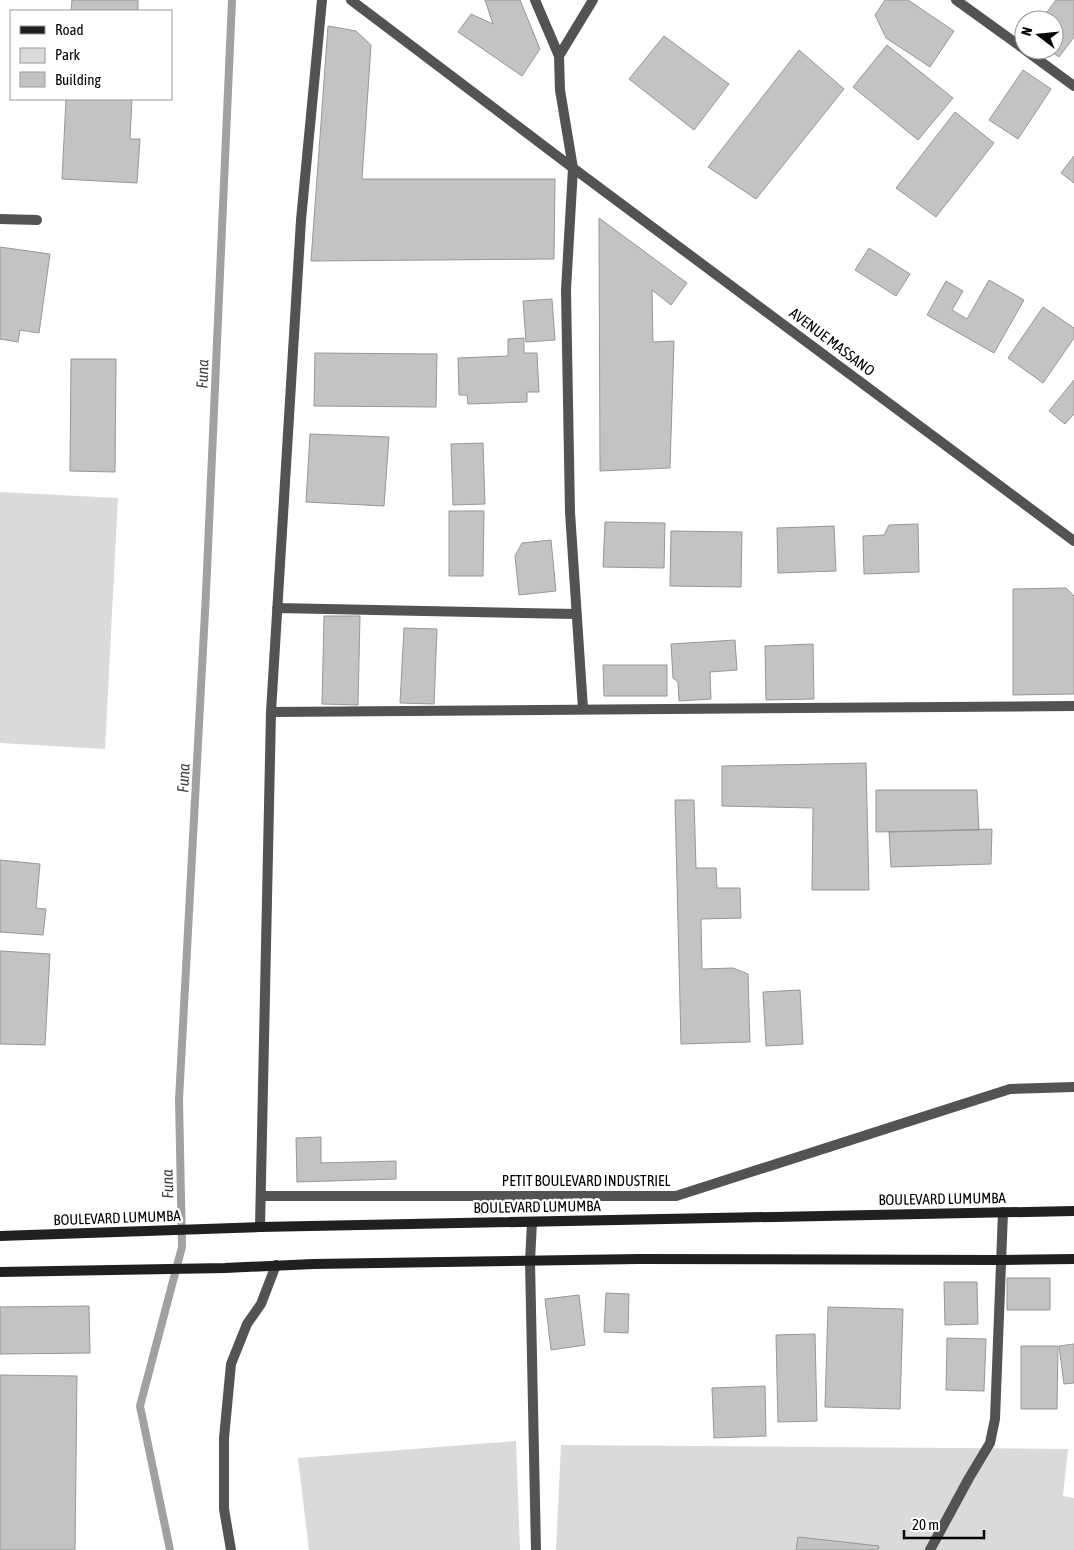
<svg xmlns="http://www.w3.org/2000/svg" width="1074" height="1550" font-family="'Asap Condensed',sans-serif">
<rect width="100%" height="100%" fill="#fff"/>
<path fill="#dadada" d="M 0,492 L 118,498 L 105,749 L 0,743 Z
M 516,1441 L 520,1550 L 309,1550 L 298,1458 Z
M 561,1445 L 1068,1449 L 1063,1496 L 1074,1498 L 1074,1550 L 556,1550 Z"/>
<g fill="none" stroke-linecap="round" stroke-linejoin="round">
<path stroke="#a1a1a1" stroke-width="8" d="M 170,1550 L 140,1406 L 182,1247 L 179,1100 L 206,593 L 232,0"/>
</g>
<path fill="#c3c3c3" stroke="#979797" d="M 72,0 L 138,0 L 138,11 L 71,11 Z
M 485,0 L 520,0 L 540,49 L 522,76 L 458,32 L 471,14 L 493,24 Z
M 885,0 L 908,0 L 954,31 L 930,67 L 886,38 L 875,15 Z
M 1056,0 L 1074,0 L 1074,37 L 1059,57 L 1049,50 L 1054,50 L 1054,20 L 1041,20 Z
M 328,26 L 356,31 L 371,45 L 362,179 L 555,179 L 554,259 L 311,261 Z
M 664,36 L 729,84 L 694,130 L 629,79 Z
M 887,45 L 953,98 L 918,140 L 853,87 Z
M 799,50 L 844,89 L 756,199 L 708,167 Z
M 1023,70 L 1051,89 L 1018,139 L 989,120 Z
M 66,99 L 132,99 L 130,139 L 140,139 L 137,183 L 62,179 Z
M 955,112 L 994,143 L 936,217 L 896,188 Z
M 1074,156 L 1074,183 L 1061,173 Z
M 599,218 L 687,283 L 671,305 L 652,290 L 653,342 L 674,341 L 670,468 L 600,471 Z
M 0,247 L 50,254 L 39,333 L 20,330 L 18,342 L 0,339 Z
M 869,248 L 910,274 L 896,296 L 855,270 Z
M 989,280 L 1024,300 L 994,353 L 927,315 L 946,281 L 963,291 L 952,310 L 967,319 Z
M 552,299 L 555,340 L 526,342 L 523,301 Z
M 1043,307 L 1074,328 L 1074,338 L 1043,383 L 1008,358 Z
M 524,338 L 524,353 L 537,353 L 539,392 L 527,392 L 527,402 L 468,404 L 467,395 L 459,395 L 458,358 L 508,356 L 508,339 Z
M 315,353 L 437,354 L 436,407 L 314,406 Z
M 71,359 L 116,359 L 115,472 L 70,471 Z
M 1074,380 L 1074,414 L 1065,424 L 1049,411 Z
M 310,434 L 389,437 L 384,506 L 306,502 Z
M 483,443 L 485,504 L 453,505 L 451,444 Z
M 449,511 L 484,511 L 483,576 L 449,576 Z
M 605,522 L 665,523 L 664,568 L 603,567 Z
M 918,524 L 919,572 L 864,574 L 863,536 L 884,535 L 889,525 Z
M 834,526 L 836,571 L 778,573 L 777,528 Z
M 671,531 L 742,532 L 741,587 L 670,586 Z
M 551,540 L 556,591 L 519,595 L 515,556 L 522,543 Z
M 1066,588 L 1074,596 L 1074,694 L 1013,695 L 1013,589 Z
M 324,616 L 360,616 L 358,705 L 322,704 Z
M 404,628 L 437,629 L 434,704 L 400,703 Z
M 735,640 L 737,670 L 710,672 L 711,699 L 679,701 L 678,682 L 673,678 L 671,644 Z
M 813,644 L 814,699 L 766,700 L 765,646 Z
M 603,665 L 667,665 L 667,696 L 604,696 Z
M 866,763 L 869,890 L 812,890 L 813,808 L 722,806 L 722,766 Z
M 876,790 L 977,790 L 979,830 L 876,832 Z
M 675,800 L 694,800 L 696,868 L 716,868 L 717,888 L 740,888 L 741,918 L 701,919 L 702,969 L 733,968 L 748,974 L 750,1042 L 681,1044 Z
M 992,829 L 991,864 L 891,867 L 889,832 Z
M 0,860 L 40,864 L 36,908 L 46,909 L 43,935 L 0,932 Z
M 0,951 L 50,954 L 45,1045 L 0,1044 Z
M 800,990 L 803,1044 L 766,1046 L 763,992 Z
M 321,1137 L 321,1163 L 396,1161 L 396,1179 L 297,1182 L 296,1138 Z
M 1007,1278 L 1050,1278 L 1050,1310 L 1007,1310 Z
M 944,1282 L 977,1282 L 978,1324 L 945,1325 Z
M 606,1293 L 629,1294 L 628,1333 L 604,1332 Z
M 579,1295 L 585,1345 L 551,1350 L 545,1299 Z
M 89,1306 L 90,1353 L 0,1354 L 0,1307 Z
M 828,1307 L 903,1309 L 900,1409 L 825,1407 Z
M 815,1334 L 817,1421 L 778,1422 L 776,1335 Z
M 947,1338 L 986,1339 L 984,1391 L 946,1390 Z
M 1074,1344 L 1074,1383 L 1064,1384 L 1059,1346 Z
M 1021,1346 L 1058,1346 L 1057,1409 L 1021,1409 Z
M 0,1375 L 77,1376 L 75,1550 L 0,1550 Z
M 765,1386 L 766,1436 L 714,1438 L 712,1388 Z
M 798,1537 L 879,1546 L 878,1550 L 796,1550 Z"/>
<g fill="none" stroke-linecap="round" stroke-linejoin="round">
<path stroke="#535353" stroke-width="10" d="M 532,1222 L 530,1261 L 536,1550"/>
<path stroke="#535353" stroke-width="10" d="M 351,0 L 573,168 L 1074,541
M 535,0 L 559,56
M 956,0 L 1024,49
M 1025,50 L 1074,86
M 0,219 L 37,220
M 277,608 L 576,614
M 583,709 L 570,512 L 566,290 L 573,168 L 560,90 L 559,56 L 593,0
M 271,712 L 1074,706
M 262,1196 L 676,1196 L 1010,1089 L 1074,1087
M 260,1227 L 271,712 L 301,220 L 322,0
M 231,1550 L 224,1509 L 224,1438 L 231,1364 L 247,1324 L 261,1304 L 276,1265
M 930,1550 L 969,1478 L 990,1443 L 995,1419 L 1003,1212"/>
<path stroke="#202020" stroke-width="10" d="M 0,1236 L 260,1227 L 1074,1211
M 0,1272 L 225,1268 L 313,1264 L 639,1259 L 1002,1260 L 1074,1259"/>
</g>
<g text-anchor="middle" stroke-width="5" stroke-linejoin="round" paint-order="stroke">
<g font-size="15" fill="#000" stroke="#fff">
<text transform="translate(832 342) rotate(37)" y="5">AVENUE MASSANO</text>
<text x="586" y="1186">PETIT BOULEVARD INDUSTRIEL</text>
<text transform="translate(942 1199) rotate(-1)" y="5">BOULEVARD LUMUMBA</text>
<text transform="translate(537 1207) rotate(-1)" y="5">BOULEVARD LUMUMBA</text>
<text transform="translate(117 1218) rotate(-2)" y="5">BOULEVARD LUMUMBA</text>
</g>
<g font-size="16" font-style="italic" fill="#424242" stroke="#fff">
<text transform="translate(202 374) rotate(-88)" y="6">Funa</text>
<text transform="translate(183 778) rotate(-87)" y="6">Funa</text>
<text transform="translate(167 1184) rotate(-91)" y="6">Funa</text>
</g>
</g>
<rect x="10" y="10" width="162" height="90" fill="#ffffff" stroke="#999999"/>
<rect x="20" y="26" width="25" height="8" fill="#202020" stroke="#999999"/>
<text x="55" y="35" font-size="15" fill="#000000">Road</text>
<rect x="20" y="48" width="25" height="15" fill="#dadada" stroke="#999999"/>
<text x="55" y="60" font-size="15" fill="#000000">Park</text>
<rect x="20" y="72" width="25" height="15" fill="#c3c3c3" stroke="#999999"/>
<text x="55" y="85" font-size="15" fill="#000000">Building</text>
<g transform="translate(1039 35) rotate(286)"><circle r="24" fill="#ffffff" stroke="#999999"/>
<path d="M0-4L9 19L0 12L-9 19Z" fill="#000000"/>
<text y="-8" font-size="14" font-weight="bold" text-anchor="middle" fill="#000000">N</text>
</g>
<path d="M904 1530v8h80v-8" fill="none" stroke="#000000" stroke-width="2.5"/>
<text x="912" y="1530" font-size="15" fill="#000000" stroke="#ffffff" stroke-width="4" paint-order="stroke">20 m</text>
</svg>
